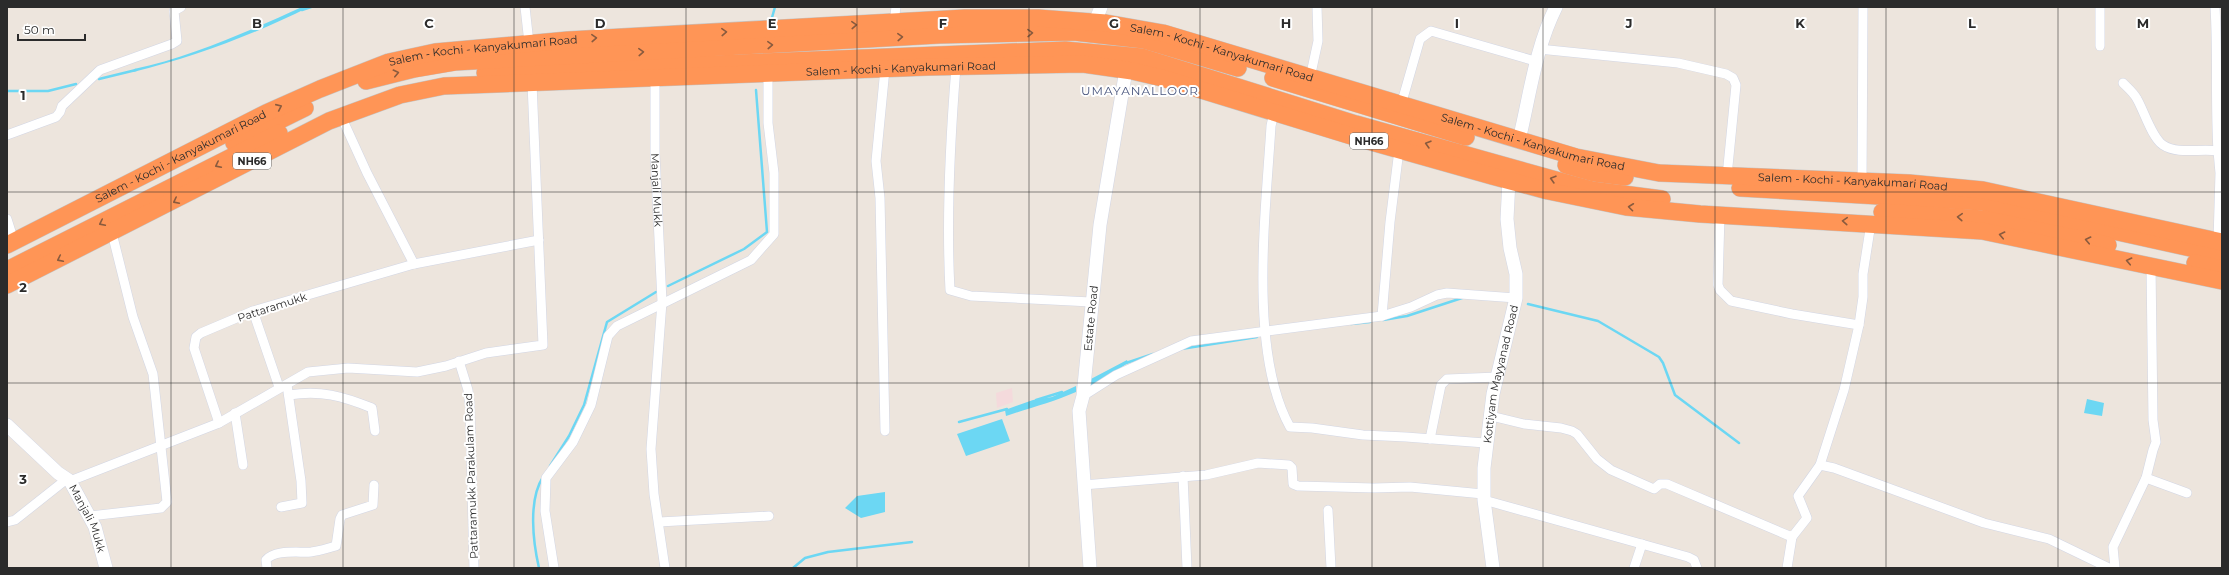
<svg xmlns="http://www.w3.org/2000/svg" width="2229" height="575" font-family="Montserrat,sans-serif">
<rect width="100%" height="100%" fill="#ede5dd"/>
<path fill="#f4dadc" d="M 1012,388 L 1013,402 L 997,408 L 996,393 Z"/>
<path fill="#6cd7f3" d="M 302,7 L 309,7 C 253,35 194,57 133,72 L 134,69 C 190,57 249,31 302,7 Z
M 1127,360 L 1128,363 L 1087,390 L 1089,380 Z
M 1076,386 L 1076,392 C 1053,402 1030,408 1006,416 L 1005,410 L 1033,400 L 1052,397 Z
M 2087,399 L 2104,403 L 2102,416 L 2084,413 Z
M 1002,419 L 1010,441 L 966,456 L 957,434 Z
M 885,492 L 885,512 L 861,518 L 845,508 L 857,496 Z"/>
<g fill="none" stroke-linecap="round" stroke-linejoin="round">
<path stroke="#6cd7f3" stroke-width="2.5" d="M 302,10 L 311,7
M 771,21 L 775,7
M 99,79 L 136,70
M 7,91 L 48,91 L 76,84
M 668,286 L 744,249 L 767,232 L 756,90
M 1528,304 L 1598,321 L 1659,357 L 1663,363 L 1675,395 L 1739,443
M 1383,320 L 1407,316 L 1462,298
M 1351,324 L 1370,322
M 1181,349 L 1257,337
M 1126,363 L 1153,354
M 1036,400 L 1062,392
M 959,422 L 1007,409
M 550,466 L 569,436 L 584,405 L 607,322 L 656,292
M 539,568 C 533,542 528,500 543,477
M 793,568 L 805,558 L 828,552 L 912,542"/>
<g stroke="#d2d6e4" stroke-width="10">
<g id="street">
<path d="M 525,7 L 529,43"/>
<path d="M 894,22 L 896,7"/>
<path d="M 2100,46 L 2100,7"/>
<path d="M 1539,49 L 1678,63 L 1726,74 L 1733,78 L 1736,85 L 1727,176"/>
<path d="M 956,67 C 950,141 946,216 950,290 L 971,296 L 1091,302"/>
<path id="s1" d="M 655,78 L 655,154 L 662,302 L 651,449 L 654,494 L 665,568"/>
<path d="M 1310,78 L 1318,41 L 1317,7"/>
<path d="M 2123,83 C 2128,88 2134,93 2137,99 C 2144,111 2152,138 2163,145 C 2178,155 2201,148 2218,151 C 2215,103 2218,55 2215,7"/>
<path d="M 1401,105 L 1420,39 L 1431,31 L 1535,61"/>
<path d="M 1274,112 L 1271,126 C 1266,210 1248,352 1290,427 L 1312,428 L 1363,435 L 1406,437 L 1485,443"/>
<path d="M 341,116 L 367,173 L 414,264"/>
<path d="M 7,135 L 56,117 L 60,112 L 62,106 L 100,70 L 172,44 L 177,41 L 174,11 L 181,7"/>
<path d="M 1862,182 L 1863,7"/>
<path d="M 1720,215 L 1718,285 L 1720,290 L 1731,301 L 1792,314 L 1859,325"/>
<path d="M 7,219 L 14,241"/>
<path d="M 2218,241 L 2220,173 L 2218,151"/>
<path d="M 253,311 L 279,387"/>
<path d="M 1382,316 L 1390,222 L 1399,150"/>
<path d="M 459,361 L 468,390 L 470,407 L 474,568"/>
<path d="M 289,395 C 321,390 342,396 372,408 L 375,431"/>
<path d="M 1083,396 L 1116,375 L 1191,341 L 1382,316 L 1411,307 L 1437,295 L 1447,293 L 1516,298"/>
<path d="M 235,413 L 243,465"/>
<path d="M 1491,416 L 1524,424 L 1561,428 L 1572,431 L 1577,434 L 1597,459 L 1611,470 L 1654,489 L 1660,484 L 1667,484 L 1792,537 L 1807,518 L 1798,496 L 1820,465 L 1844,390 L 1859,325 L 1863,297 L 1863,274 L 1871,223"/>
<path d="M 219,423 L 194,348 L 196,337 L 201,333 L 253,311 L 414,264 L 539,240"/>
<path d="M 885,431 L 880,198 L 876,161 L 885,69"/>
<path d="M 1430,439 L 1441,385 L 1447,379 L 1498,377"/>
<path d="M 1820,465 L 1834,468 L 1984,523 L 2049,539 L 2109,568"/>
<path d="M 1183,476 L 1187,568"/>
<path d="M 2146,478 L 2187,493"/>
<path d="M 70,481 L 219,423 L 308,372 L 348,368 L 417,372 L 446,366 L 486,353 L 543,345 L 532,83"/>
<path d="M 1083,485 L 1206,475 L 1258,463 L 1289,465 L 1292,468 L 1293,484 L 1298,486 L 1374,488 L 1410,487 L 1483,494"/>
<path d="M 1484,500 L 1688,557 L 1694,560 L 1697,568"/>
<path d="M 281,507 L 302,503 L 301,481 L 287,385"/>
<path d="M 1328,510 L 1331,568"/>
<path d="M 90,516 L 161,508 L 167,502 L 153,374 L 133,317 L 112,233"/>
<path d="M 7,522 L 15,520 L 68,478"/>
<path d="M 659,522 L 769,516"/>
<path d="M 267,568 L 266,560 C 275,549 299,553 311,552 C 320,551 328,548 336,546 L 340,519 L 342,515 L 373,505 L 374,485"/>
<path d="M 554,568 L 545,511 L 546,478 L 573,442 L 591,405 L 608,336 L 617,326 L 751,260 L 774,234 L 774,173 L 768,123 L 768,74"/>
<path d="M 1634,568 L 1642,544"/>
<path d="M 1787,568 L 1792,537"/>
<path d="M 2115,568 L 2113,547 L 2146,478 L 2153,450 L 2156,442 L 2153,420 L 2151,266"/>
</g>
</g>
<g stroke="#d2d6e4" stroke-width="14">
<g id="secondary">
<path d="M 1095,22 L 1101,7"/>
<path d="M 1519,140 C 1530,95 1535,49 1556,7"/>
<path id="s2" d="M 7,425 L 58,473 L 70,481 L 95,527 L 106,568"/>
<path id="s3" d="M 1090,568 L 1079,411 L 1083,396 L 1100,225 L 1126,70"/>
<path id="s4" d="M 1493,568 L 1484,500 L 1484,468 L 1493,394 L 1516,298 L 1516,274 L 1510,248 L 1507,219 L 1509,180"/>
</g>
</g>
<g stroke="#c4c4c4" stroke-width="18">
<g id="highway">
<path d="M 485,73 L 1065,50 L 1142,57 L 1356,124 L 1592,190 L 1662,199"/>
<path d="M 1273,78 L 1466,137"/>
<path d="M 366,81 L 414,69 L 455,62 L 939,35 L 1074,32 L 1144,40 L 1238,68"/>
<path d="M 234,143 L 305,108"/>
<path d="M 1566,165 L 1594,173 L 1625,177"/>
<path d="M 1740,188 L 1982,202 L 2222,255"/>
<path d="M 1882,212 L 1984,219 L 2108,245"/>
<path id="s5" d="M 7,245 L 266,113 L 320,89 L 389,62 L 435,52 L 568,40 L 965,18 L 1038,18 L 1106,23 L 1163,33 L 1576,157 L 1659,173 L 1909,183 L 1983,190 L 2222,242"/>
<path d="M 2195,263 L 2222,269"/>
<path d="M 7,270 L 279,133"/>
<path id="s6" d="M 7,285 L 329,121 L 400,95 L 444,86 L 928,67 L 1083,64 L 1132,71 L 1162,78 L 1361,139 L 1492,176 L 1548,191 L 1626,207 L 1700,214 L 1982,231 L 2222,281"/>
</g>
</g>
<use href="#street" stroke="#fff" stroke-width="9"/>
<use href="#secondary" stroke="#fff" stroke-width="13"/>
<use href="#highway" stroke="#ff9556" stroke-width="17"/>
</g>
<defs><path id="oneway-chevron" d="M-2-3.5L2.5 0L-2 3.5" fill="none" stroke-width="1.6" stroke-linecap="round" stroke-linejoin="round"/></defs>
<g stroke="#8a5b3e">
<use href="#oneway-chevron" transform="translate(854 25) rotate(-3)"/>
<use href="#oneway-chevron" transform="translate(724 32) rotate(-3)"/>
<use href="#oneway-chevron" transform="translate(1030 33) rotate(-1)"/>
<use href="#oneway-chevron" transform="translate(900 37) rotate(-3)"/>
<use href="#oneway-chevron" transform="translate(594 38) rotate(-3)"/>
<use href="#oneway-chevron" transform="translate(770 45) rotate(-3)"/>
<use href="#oneway-chevron" transform="translate(641 52) rotate(-3)"/>
<use href="#oneway-chevron" transform="translate(396 73) rotate(-13)"/>
<use href="#oneway-chevron" transform="translate(279 107) rotate(-24)"/>
<use href="#oneway-chevron" transform="translate(1428 144) rotate(-164)"/>
<use href="#oneway-chevron" transform="translate(218 165) rotate(153)"/>
<use href="#oneway-chevron" transform="translate(1553 179) rotate(-164)"/>
<use href="#oneway-chevron" transform="translate(176 201) rotate(153)"/>
<use href="#oneway-chevron" transform="translate(1631 207) rotate(-173)"/>
<use href="#oneway-chevron" transform="translate(1960 217) rotate(-176)"/>
<use href="#oneway-chevron" transform="translate(1845 221) rotate(-176)"/>
<use href="#oneway-chevron" transform="translate(102 223) rotate(154)"/>
<use href="#oneway-chevron" transform="translate(2002 235) rotate(-168)"/>
<use href="#oneway-chevron" transform="translate(2088 240) rotate(-168)"/>
<use href="#oneway-chevron" transform="translate(60 259) rotate(154)"/>
<use href="#oneway-chevron" transform="translate(2129 261) rotate(-168)"/>
</g>
<path fill="none" stroke="#2b2b2b" stroke-width="1" stroke-opacity="0.55" d="M 171,7 L 171,568M 343,7 L 343,568M 514,7 L 514,568M 686,7 L 686,568M 857,7 L 857,568M 1029,7 L 1029,568M 1200,7 L 1200,568M 1372,7 L 1372,568M 1543,7 L 1543,568M 1715,7 L 1715,568M 1886,7 L 1886,568M 2058,7 L 2058,568M 7,192 L 2222,192M 7,383 L 2222,383"/>
<g text-anchor="middle" stroke-width="4" stroke-linejoin="round" paint-order="stroke">
<g fill="#fff" stroke="#6b6b6b" stroke-width="1">
<rect x="1350" y="133" width="38" height="16" rx="3"/>
<rect x="233" y="153" width="38" height="16" rx="3"/>
</g>
<g font-size="10" font-weight="bold" fill="#2b2b2b">
<text x="1369" y="145">NH66</text>
<text x="252" y="165">NH66</text>
</g>
<g font-size="11" fill="#2b2b2b" stroke="#fff">
<text dy="4" stroke="none"><textPath href="#s5" startOffset="519">Salem - Kochi - Kanyakumari Road</textPath></text>
<text dy="4" stroke="none"><textPath href="#s5" startOffset="1263">Salem - Kochi - Kanyakumari Road</textPath></text>
<text dy="4" stroke="none"><textPath href="#s6" startOffset="939">Salem - Kochi - Kanyakumari Road</textPath></text>
<text dy="4" stroke="none"><textPath href="#s5" startOffset="1587">Salem - Kochi - Kanyakumari Road</textPath></text>
<text dy="4" stroke="none"><textPath href="#s5" startOffset="195">Salem - Kochi - Kanyakumari Road</textPath></text>
<text dy="4" stroke="none"><textPath href="#s5" startOffset="1911">Salem - Kochi - Kanyakumari Road</textPath></text>
<text dy="4" stroke="none"><textPath href="#s1" startOffset="112">Manjali Mukk</textPath></text>
<text transform="translate(272 307) rotate(-18)" y="4">Pattaramukk</text>
<text dy="4" stroke="none"><textPath href="#s3" startOffset="251">Estate Road</textPath></text>
<text dy="4" stroke="none"><textPath href="#s4" startOffset="196">Kottiyam Mayyanad Road</textPath></text>
<text transform="translate(471 476) rotate(-92)" y="4">Pattaramukk Parakulam Road</text>
<text dy="4" stroke="none"><textPath href="#s2" startOffset="126">Manjali Mukk</textPath></text>
</g>
<g font-size="12" letter-spacing="1" fill="#49567e" stroke="#fff">
<text x="1140" y="95">UMAYANALLOOR</text>
</g>
</g>
<g font-size="13" text-anchor="middle" font-weight="bold" fill="#2b2b2b" stroke="#fff" stroke-width="4" stroke-linejoin="round" paint-order="stroke">
<text x="257" y="28">B</text>
<text x="429" y="28">C</text>
<text x="600" y="28">D</text>
<text x="772" y="28">E</text>
<text x="943" y="28">F</text>
<text x="1114" y="28">G</text>
<text x="1286" y="28">H</text>
<text x="1457" y="28">I</text>
<text x="1629" y="28">J</text>
<text x="1800" y="28">K</text>
<text x="1972" y="28">L</text>
<text x="2143" y="28">M</text>
<text x="23" y="100">1</text>
<text x="23" y="292">2</text>
<text x="23" y="484">3</text>
</g>
<rect width="2229" height="575" fill="none" stroke="#2b2b2b" stroke-width="16"/>
<path d="M18 34v6h67v-6" fill="none" stroke="#2b2b2b" stroke-width="2"/>
<text x="24" y="34" font-size="12" fill="#2b2b2b" stroke="#ffffff" stroke-width="3" paint-order="stroke">50 m</text>
</svg>
